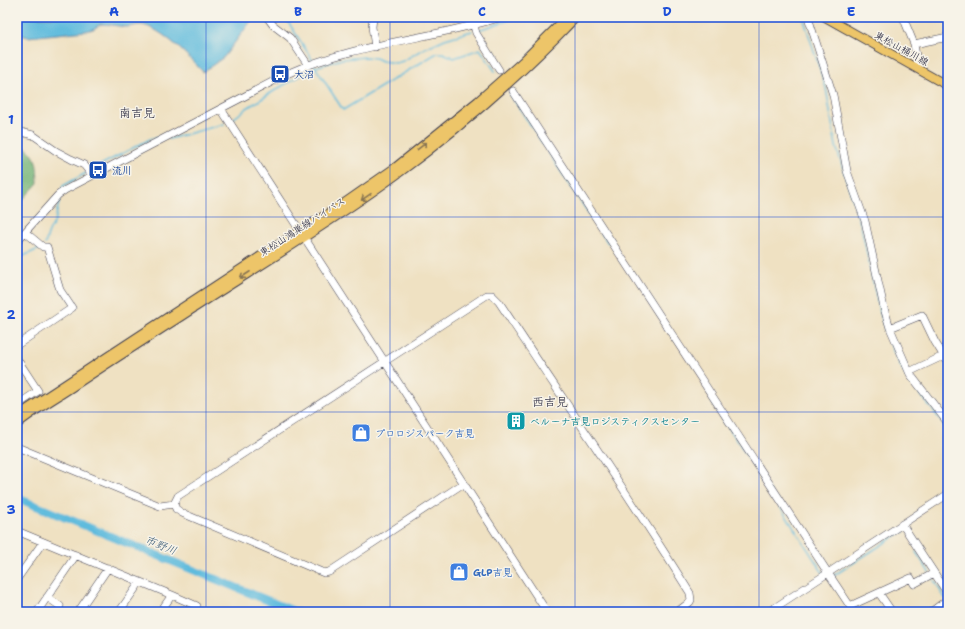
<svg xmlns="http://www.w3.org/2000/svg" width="965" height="629" font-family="'Shantell Sans','Klee One',sans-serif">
<rect width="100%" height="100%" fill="#f7f3e8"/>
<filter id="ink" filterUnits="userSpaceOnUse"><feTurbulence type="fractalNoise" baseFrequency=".025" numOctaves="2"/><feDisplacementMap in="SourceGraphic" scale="8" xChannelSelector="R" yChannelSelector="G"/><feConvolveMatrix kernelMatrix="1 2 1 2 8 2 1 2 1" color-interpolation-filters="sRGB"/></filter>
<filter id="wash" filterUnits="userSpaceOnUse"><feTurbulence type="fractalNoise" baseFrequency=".012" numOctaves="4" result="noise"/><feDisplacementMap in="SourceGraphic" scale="16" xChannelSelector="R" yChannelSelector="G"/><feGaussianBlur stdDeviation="0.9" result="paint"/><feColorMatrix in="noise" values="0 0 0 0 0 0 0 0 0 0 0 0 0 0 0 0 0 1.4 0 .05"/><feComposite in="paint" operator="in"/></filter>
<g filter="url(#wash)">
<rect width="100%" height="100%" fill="#efe1c2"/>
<path fill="#71b274" stroke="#4a6a58" d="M 17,143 C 38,153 37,162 38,183 L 17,206 Z"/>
<path fill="#5fbbdd" stroke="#406e8c" d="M 17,17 L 254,17 L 224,57 L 203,72 C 190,58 161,27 141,25 C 136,25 131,27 126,27 C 117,26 109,24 101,24 L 93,29 L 86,31 L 28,37 L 17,34 Z"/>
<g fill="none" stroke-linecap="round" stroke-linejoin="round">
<path stroke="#5fbbdd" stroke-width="1.5" d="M 285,17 L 313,61
M 803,17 L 826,88 L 836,146 L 861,226 L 878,305 L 885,329 L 893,351 L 905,374 L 948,430
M 478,30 L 519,17
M 314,65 L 343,110 L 437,53 L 443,53 L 454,58 L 480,49 L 495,71
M 510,94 L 608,243
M 233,119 L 247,108 L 282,86 L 316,67 L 342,59 L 366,57 L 376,58 L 382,61 L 396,63 L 403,61 L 425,48 L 445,39 L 472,31
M 169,139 L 224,124
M 91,170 L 152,138 L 157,138
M 62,189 L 63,186 L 86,173
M 45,244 L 49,232 L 55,221 L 60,197
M 17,259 L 41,248
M 713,403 L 823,573
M 916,552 L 929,572
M 833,576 L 903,531 L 904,532
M 932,577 L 945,598
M 201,611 L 203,612"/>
<path stroke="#5fbbdd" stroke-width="8" d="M 17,498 L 296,612"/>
</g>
</g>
<g filter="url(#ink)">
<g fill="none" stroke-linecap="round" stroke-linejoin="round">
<g stroke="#413f4f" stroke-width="8">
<path id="minor" d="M 267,17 L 273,25 L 290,38 L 308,65
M 373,17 L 372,27 L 375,47
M 808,17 L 833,95 L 847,171 L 865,221 L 884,308 L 890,328 L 910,374 L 948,423
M 903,17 L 914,44 L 918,68
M 474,26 L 476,33 L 499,70
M 914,44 L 948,37
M 513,91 L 828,573 L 948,494
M 221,109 L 547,612
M 17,131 L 33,135 L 56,151 L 71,159 L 84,165 L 92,175
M 17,241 L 58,195 L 65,190 L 289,73 C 356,43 432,39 502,17
M 890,328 L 922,315 L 935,342 L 948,363
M 17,345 L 72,308 L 60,290 L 47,247 L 43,247 L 25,232
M 17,359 L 38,391 L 17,405
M 909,372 L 943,356
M 17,447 L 160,506 L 174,504
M 464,483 L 329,572 L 324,573 L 182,513 L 176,509 L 174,504 L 178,496 L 487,295 L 492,295 L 499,302 C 563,399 629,495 690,593 L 691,600 L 690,602 L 677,612
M 902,524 L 948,594
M 17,531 L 172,595 L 197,606 L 197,612
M 17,579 L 43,542
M 879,593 L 892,612
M 47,597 L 60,606
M 37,612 L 76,555
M 78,612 L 108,568
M 119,612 L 140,582
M 160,612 L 172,595
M 768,612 L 828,573 L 850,606 L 911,578 L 914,584 L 934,573
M 931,612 L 948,599"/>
</g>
<g stroke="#413f4f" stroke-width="10">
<path id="major" d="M 825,17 L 948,86
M 17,416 L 267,252 L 340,206 L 396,167 L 478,101 L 522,62 L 567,17
M 17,424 C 34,410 54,399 72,387 C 108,363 144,340 180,317 C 252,270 326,226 396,175 C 460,128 521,75 576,17"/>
</g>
<use href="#minor" stroke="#fff" stroke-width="7"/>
<use href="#major" stroke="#edc569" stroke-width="8"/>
</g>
<defs><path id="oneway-shaft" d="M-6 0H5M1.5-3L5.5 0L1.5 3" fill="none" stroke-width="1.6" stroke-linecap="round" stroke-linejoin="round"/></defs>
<g stroke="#887452">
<use href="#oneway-shaft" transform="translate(422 146) rotate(-38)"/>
<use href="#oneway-shaft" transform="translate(366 197) rotate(145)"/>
<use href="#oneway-shaft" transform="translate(245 275) rotate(147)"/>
</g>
</g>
<path fill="none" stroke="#1d4ed8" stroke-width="1" stroke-opacity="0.55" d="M 206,17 L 206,612M 390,17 L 390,612M 575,17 L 575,612M 759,17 L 759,612M 17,217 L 948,217M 17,412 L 948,412"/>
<defs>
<g id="bus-square" transform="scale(1)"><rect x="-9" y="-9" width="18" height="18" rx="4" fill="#1a4fb4" stroke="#f7f3e8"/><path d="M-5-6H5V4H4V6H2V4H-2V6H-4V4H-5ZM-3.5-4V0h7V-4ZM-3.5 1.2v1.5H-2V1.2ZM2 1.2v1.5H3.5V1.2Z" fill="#fff"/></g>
<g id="building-square" transform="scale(1)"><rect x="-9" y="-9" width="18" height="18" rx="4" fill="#0f9aa8" stroke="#f7f3e8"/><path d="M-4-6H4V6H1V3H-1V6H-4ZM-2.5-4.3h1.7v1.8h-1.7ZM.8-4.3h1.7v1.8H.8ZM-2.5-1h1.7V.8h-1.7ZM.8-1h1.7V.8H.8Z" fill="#fff"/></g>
<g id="shop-square" transform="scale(1)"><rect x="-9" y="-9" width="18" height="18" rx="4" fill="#3f7fe0" stroke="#f7f3e8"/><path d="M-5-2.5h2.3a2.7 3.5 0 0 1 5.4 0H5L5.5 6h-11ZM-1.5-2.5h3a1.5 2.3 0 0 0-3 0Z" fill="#fff"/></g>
</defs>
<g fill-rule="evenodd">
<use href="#bus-square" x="280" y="74"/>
<use href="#bus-square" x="98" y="170"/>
<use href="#building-square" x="516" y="421"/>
<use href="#shop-square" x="361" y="433"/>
<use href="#shop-square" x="459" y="572"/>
</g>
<g text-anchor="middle" stroke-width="3" stroke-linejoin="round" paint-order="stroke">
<g font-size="10" fill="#22223b" stroke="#f7f3e8">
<text transform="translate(902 48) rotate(29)" y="4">東松山桶川線</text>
<text transform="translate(302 226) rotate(-33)" y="4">東松山鴻巣線バイパス</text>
</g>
<g font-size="10" font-weight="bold" fill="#164399" stroke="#f7f3e8" text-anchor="start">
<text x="294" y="78">大沼</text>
<text x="112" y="174">流川</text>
</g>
<g font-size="10" font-weight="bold" fill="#0d838f" stroke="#f7f3e8" text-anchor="start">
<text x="530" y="425">ベルーナ吉見ロジスティクスセンター</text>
</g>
<g font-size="10" font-weight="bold" fill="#366cbe" stroke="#f7f3e8" text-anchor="start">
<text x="375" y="437">プロロジスパーク吉見</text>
<text x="473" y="576">GLP吉見</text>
</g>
<g font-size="11" font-style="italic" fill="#375874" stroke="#f7f3e8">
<text transform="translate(161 545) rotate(22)" y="4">市野川</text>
</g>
<g font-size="12" fill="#22223b" stroke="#f7f3e8">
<text x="137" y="117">南吉見</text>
<text x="550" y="406">西吉見</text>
</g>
</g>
<rect width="965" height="629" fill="none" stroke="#f7f3e8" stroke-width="44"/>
<rect x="22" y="22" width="921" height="585" fill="none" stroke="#1d4ed8" stroke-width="1.5"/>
<g font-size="13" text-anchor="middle" font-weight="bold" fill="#1d4ed8">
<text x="114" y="16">A</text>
<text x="298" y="16">B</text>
<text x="482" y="16">C</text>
<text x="667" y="16">D</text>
<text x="851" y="16">E</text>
<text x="11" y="124">1</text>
<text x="11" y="319">2</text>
<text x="11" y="514">3</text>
</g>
</svg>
